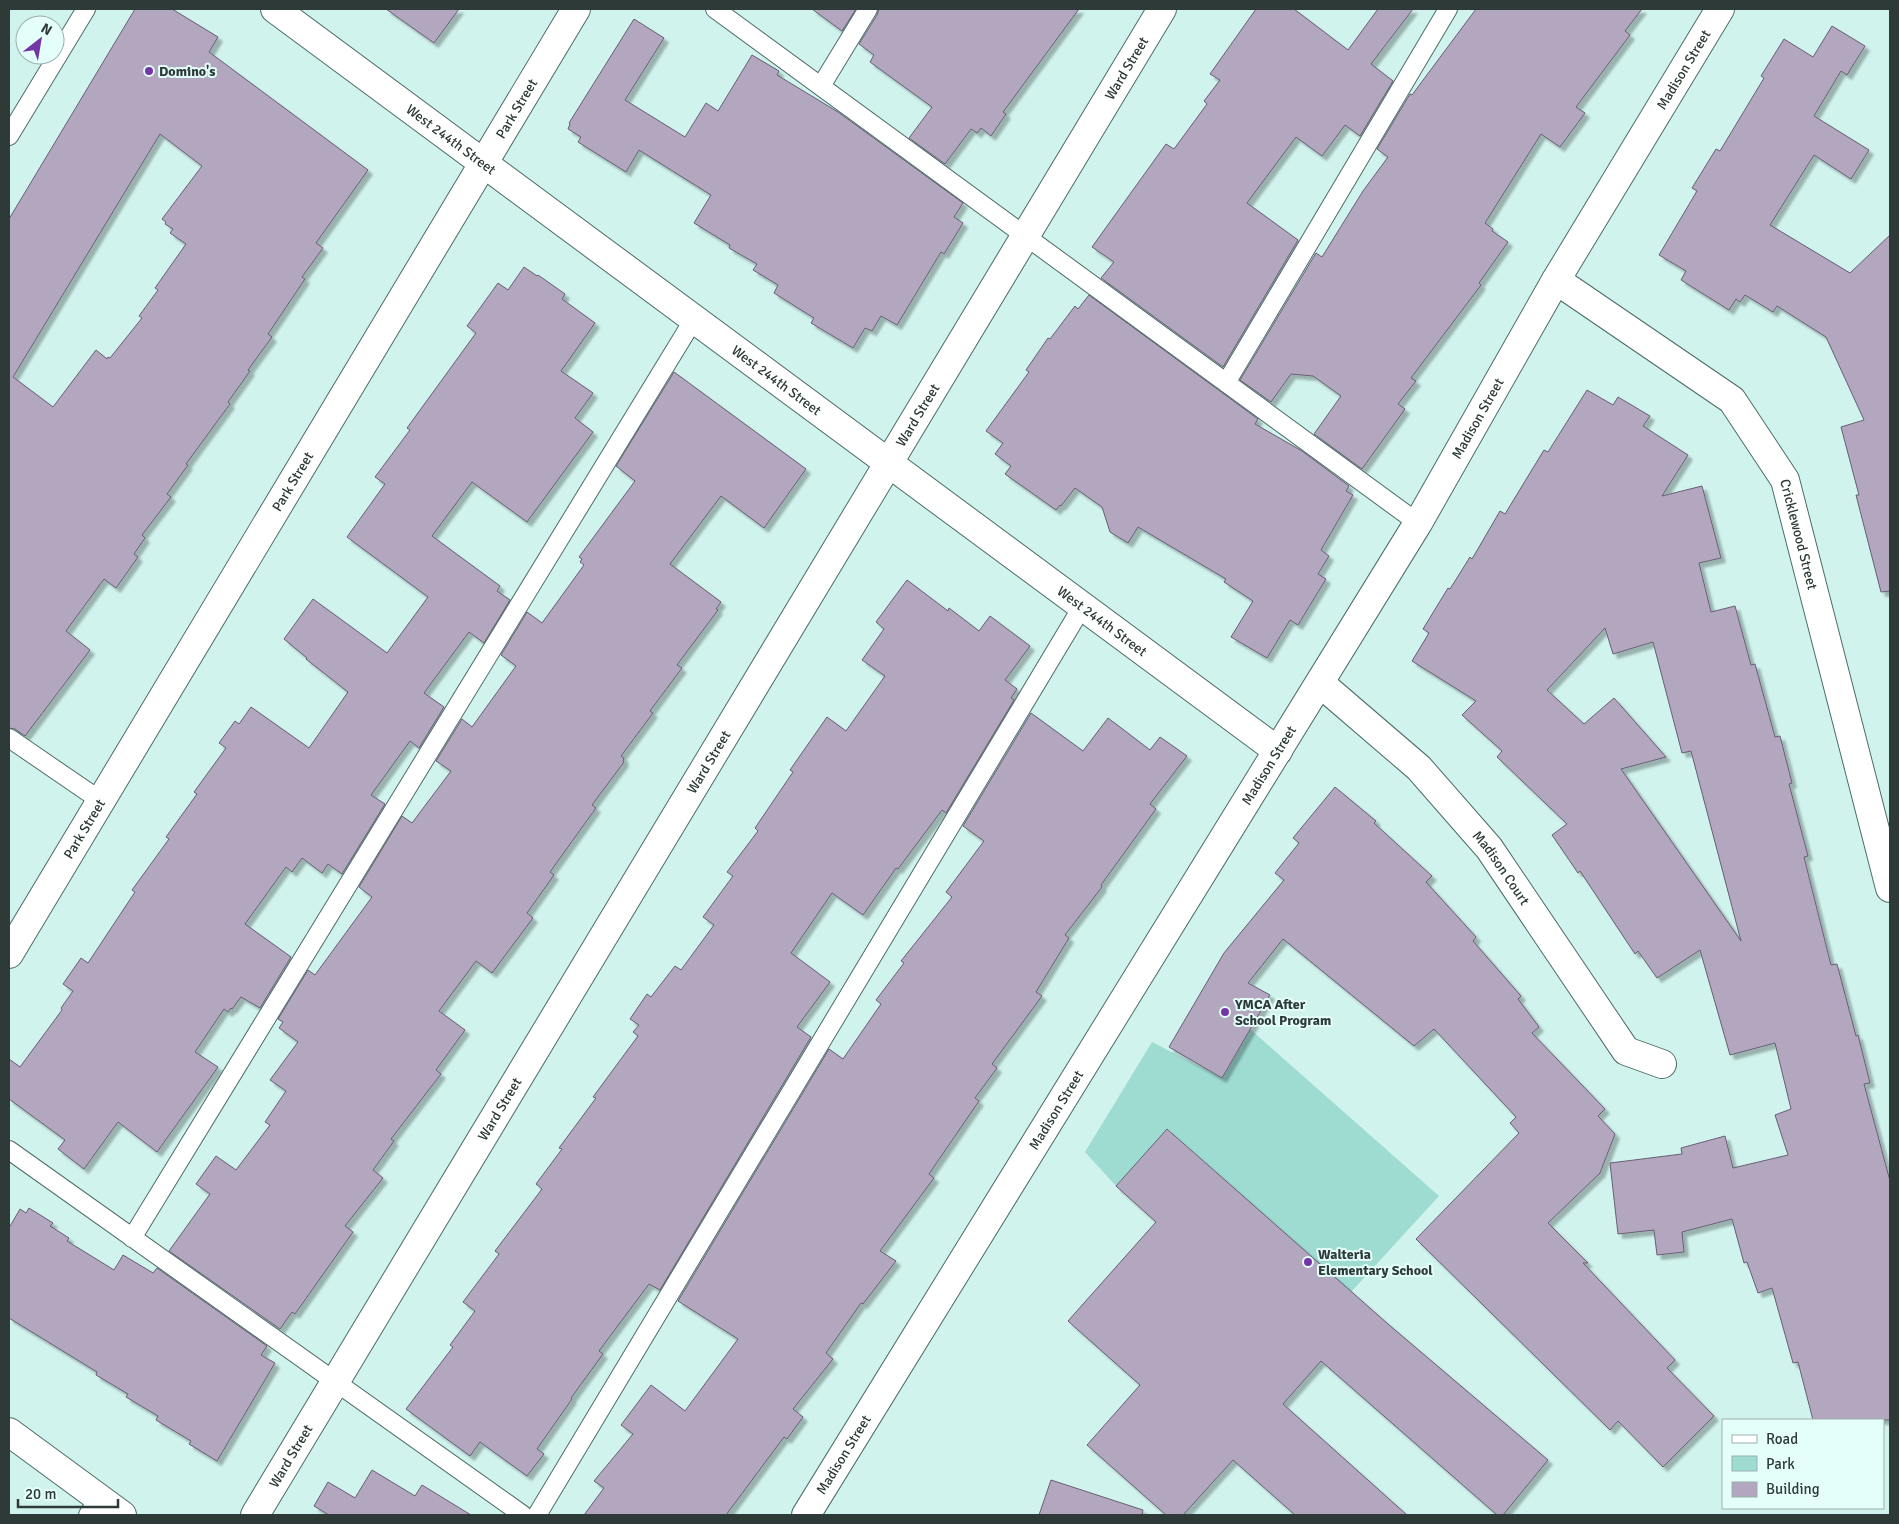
<svg xmlns="http://www.w3.org/2000/svg" width="1899" height="1524" font-family="Signika,sans-serif">
<defs>
<filter id="shadow"><feDropShadow dx="4.5" dy="4.5" stdDeviation="1" flood-color="#0004"/></filter>
</defs>
<rect width="100%" height="100%" fill="#d1f3ed"/>
<path fill="#9edcd2" d="M 1250,1029 L 1439,1196 L 1351,1292 L 1168,1129 L 1116,1186 L 1085,1152 L 1152,1042 L 1222,1078 Z"/>
<path fill="#b2a7bf" stroke="#675e73" fill-rule="evenodd" filter="url(#shadow)" d="M 135,9 L 172,9 L 218,37 L 209,52 L 368,170 L 316,243 L 323,248 L 302,277 L 305,279 L 268,334 L 272,337 L 248,370 L 250,371 L 228,402 L 230,404 L 186,464 L 188,465 L 167,494 L 171,497 L 142,535 L 145,538 L 134,554 L 138,557 L 116,588 L 104,579 L 66,631 L 90,650 L 25,736 L 15,729 L 9,728 L 9,219 ZM 160,134 L 202,166 L 162,219 L 166,222 L 165,224 L 173,229 L 170,233 L 186,244 L 155,288 L 158,290 L 139,316 L 142,318 L 110,358 L 108,357 L 107,359 L 96,350 L 53,407 L 13,377 Z
M 386,9 L 459,9 L 434,43 Z
M 812,9 L 856,9 L 842,31 Z
M 879,9 L 1079,9 L 1003,112 L 1006,114 L 991,136 L 981,128 L 977,133 L 971,129 L 945,164 L 909,138 L 932,107 L 870,62 L 874,55 L 859,44 L 877,15 Z
M 1256,9 L 1294,9 L 1348,50 L 1378,9 L 1413,9 L 1371,64 L 1393,81 L 1360,136 L 1345,125 L 1322,156 L 1296,137 L 1247,203 L 1298,240 L 1223,367 L 1101,278 L 1114,262 L 1092,247 L 1166,144 L 1174,149 L 1207,104 L 1204,101 L 1220,80 L 1210,74 Z
M 1476,9 L 1642,9 L 1625,31 L 1630,35 L 1576,107 L 1585,113 L 1560,147 L 1541,134 L 1485,223 L 1493,229 L 1492,231 L 1508,242 L 1479,283 L 1481,285 L 1411,378 L 1416,381 L 1398,404 L 1405,409 L 1362,469 L 1314,434 L 1341,396 L 1313,376 L 1291,374 L 1271,402 L 1240,380 L 1316,253 L 1322,257 L 1363,191 L 1388,157 L 1377,149 L 1410,94 L 1412,95 Z
M 634,19 L 664,38 L 625,100 L 685,137 L 706,103 L 718,111 L 752,55 L 779,71 L 777,75 L 838,112 L 963,203 L 954,217 L 963,223 L 944,254 L 941,252 L 897,325 L 881,316 L 872,331 L 865,328 L 853,348 L 811,323 L 814,318 L 774,293 L 778,285 L 753,270 L 757,264 L 729,248 L 730,245 L 694,223 L 711,195 L 639,150 L 626,172 L 578,142 L 581,137 L 568,129 L 570,124 L 569,123 Z
M 1832,26 L 1865,46 L 1847,75 L 1841,71 L 1814,116 L 1869,150 L 1851,179 L 1814,155 L 1770,225 L 1850,273 L 1890,235 L 1890,591 L 1881,592 L 1856,495 L 1859,495 L 1841,427 L 1864,420 L 1826,337 L 1777,306 L 1773,312 L 1745,295 L 1740,302 L 1736,299 L 1729,310 L 1681,280 L 1686,271 L 1659,255 L 1697,191 L 1692,188 L 1716,149 L 1720,151 L 1764,78 L 1761,76 L 1784,39 L 1813,57 Z
M 524,267 L 537,276 L 538,275 L 565,294 L 562,299 L 595,323 L 561,371 L 593,393 L 575,418 L 593,432 L 527,522 L 472,482 L 432,536 L 500,586 L 497,591 L 510,600 L 484,643 L 469,632 L 424,693 L 444,707 L 419,748 L 410,741 L 371,795 L 385,804 L 342,874 L 328,864 L 322,873 L 302,858 L 292,872 L 286,867 L 245,924 L 291,957 L 260,1008 L 241,997 L 232,1009 L 231,1008 L 228,1012 L 224,1009 L 195,1052 L 218,1067 L 157,1152 L 118,1122 L 84,1169 L 58,1149 L 65,1140 L 9,1099 L 9,1059 L 20,1067 L 62,1010 L 61,1008 L 73,991 L 63,984 L 81,958 L 88,963 L 135,892 L 132,890 L 169,839 L 166,837 L 197,794 L 194,792 L 226,748 L 219,743 L 235,721 L 239,724 L 251,707 L 309,748 L 348,692 L 306,659 L 307,658 L 284,639 L 313,599 L 387,653 L 428,597 L 347,537 L 385,484 L 375,477 L 410,430 L 407,428 L 476,333 L 467,326 L 498,283 L 508,290 Z
M 1089,295 L 1258,419 L 1255,424 L 1302,451 L 1349,486 L 1346,491 L 1353,495 L 1321,550 L 1329,556 L 1318,574 L 1326,579 L 1298,625 L 1290,620 L 1267,658 L 1231,637 L 1253,601 L 1224,582 L 1226,579 L 1138,527 L 1128,543 L 1110,532 L 1102,507 L 1075,488 L 1061,506 L 1060,505 L 1056,510 L 1005,474 L 1011,466 L 995,454 L 1003,443 L 986,431 L 1029,372 L 1026,370 L 1048,338 L 1050,339 L 1075,306 L 1078,309 Z
M 674,372 L 806,469 L 764,528 L 721,496 L 670,564 L 721,602 L 716,609 L 718,610 L 677,665 L 682,668 L 650,711 L 653,713 L 621,756 L 624,758 L 623,761 L 624,762 L 592,805 L 596,808 L 550,872 L 554,875 L 527,913 L 533,918 L 492,973 L 476,961 L 439,1011 L 465,1030 L 436,1070 L 441,1074 L 391,1139 L 394,1141 L 373,1170 L 383,1178 L 345,1226 L 353,1232 L 295,1314 L 292,1312 L 280,1329 L 169,1251 L 210,1194 L 196,1184 L 216,1156 L 236,1170 L 270,1125 L 265,1122 L 286,1091 L 270,1080 L 298,1042 L 279,1028 L 283,1022 L 278,1019 L 308,970 L 315,975 L 372,897 L 359,887 L 402,816 L 412,823 L 451,771 L 436,761 L 462,719 L 472,727 L 516,666 L 501,655 L 527,612 L 542,623 L 584,565 L 580,562 L 582,559 L 579,557 L 635,481 L 616,466 Z
M 1587,390 L 1613,405 L 1618,397 L 1650,416 L 1643,426 L 1688,455 L 1662,496 L 1702,486 L 1721,558 L 1699,563 L 1711,612 L 1735,606 L 1751,665 L 1755,664 L 1775,737 L 1780,736 L 1792,783 L 1789,784 L 1808,856 L 1804,857 L 1831,965 L 1837,964 L 1856,1036 L 1858,1035 L 1870,1083 L 1864,1084 L 1890,1181 L 1890,1420 L 1813,1420 L 1798,1362 L 1793,1363 L 1772,1288 L 1758,1293 L 1747,1262 L 1744,1263 L 1732,1219 L 1682,1232 L 1684,1252 L 1657,1255 L 1654,1230 L 1618,1234 L 1610,1163 L 1682,1154 L 1681,1148 L 1725,1136 L 1733,1168 L 1788,1155 L 1775,1115 L 1791,1109 L 1775,1043 L 1730,1055 L 1700,950 L 1657,978 L 1638,951 L 1635,954 L 1580,871 L 1578,873 L 1552,835 L 1567,824 L 1497,757 L 1502,751 L 1462,715 L 1476,701 L 1412,661 L 1429,633 L 1423,629 L 1448,588 L 1450,589 L 1470,557 L 1472,559 L 1500,511 L 1505,514 L 1544,450 L 1548,452 ZM 1605,628 L 1613,654 L 1653,642 L 1682,753 L 1691,751 L 1741,941 L 1621,769 L 1666,757 L 1614,698 L 1584,724 L 1547,690 Z
M 907,580 L 948,611 L 949,608 L 979,631 L 990,616 L 1030,646 L 1005,680 L 1017,689 L 1011,698 L 1014,700 L 946,813 L 942,810 L 898,869 L 896,868 L 863,915 L 832,893 L 791,953 L 830,982 L 797,1027 L 811,1037 L 660,1290 L 649,1284 L 599,1351 L 603,1354 L 571,1398 L 572,1399 L 537,1449 L 544,1454 L 527,1476 L 480,1442 L 470,1456 L 406,1409 L 453,1347 L 450,1345 L 475,1311 L 463,1302 L 499,1254 L 495,1251 L 542,1189 L 536,1184 L 562,1149 L 559,1148 L 596,1098 L 593,1097 L 638,1036 L 633,1032 L 639,1025 L 630,1019 L 647,994 L 651,997 L 675,966 L 681,970 L 714,925 L 703,917 L 733,876 L 727,872 L 758,831 L 755,828 L 793,772 L 790,770 L 827,717 L 846,731 L 885,676 L 862,660 L 884,629 L 876,622 Z
M 1031,713 L 1083,751 L 1108,718 L 1150,750 L 1160,737 L 1187,756 L 1150,804 L 1156,809 L 1101,885 L 1102,887 L 1065,935 L 1069,938 L 1036,992 L 1042,996 L 992,1064 L 997,1068 L 975,1098 L 979,1101 L 929,1174 L 934,1178 L 880,1251 L 896,1261 L 863,1304 L 861,1303 L 826,1353 L 833,1359 L 793,1409 L 803,1417 L 787,1439 L 784,1437 L 726,1515 L 584,1515 L 604,1488 L 594,1481 L 633,1434 L 621,1425 L 651,1385 L 685,1411 L 738,1339 L 678,1301 L 829,1049 L 843,1059 L 881,1004 L 876,1000 L 904,963 L 901,961 L 952,897 L 946,892 L 984,841 L 963,826 Z
M 1335,787 L 1376,821 L 1374,823 L 1432,876 L 1426,882 L 1476,937 L 1473,941 L 1521,996 L 1518,999 L 1539,1027 L 1532,1033 L 1605,1109 L 1598,1116 L 1615,1134 L 1600,1173 L 1548,1223 L 1588,1263 L 1583,1263 L 1675,1360 L 1667,1368 L 1714,1416 L 1663,1467 L 1618,1421 L 1610,1430 L 1416,1239 L 1519,1133 L 1510,1123 L 1516,1117 L 1434,1029 L 1414,1046 L 1283,939 L 1248,983 L 1270,995 L 1222,1078 L 1169,1047 L 1224,953 L 1284,880 L 1275,873 L 1299,843 L 1293,838 Z
M 1167,1129 L 1388,1324 L 1548,1460 L 1503,1515 L 1497,1515 L 1321,1361 L 1283,1404 L 1407,1515 L 1295,1515 L 1233,1460 L 1183,1515 L 1166,1515 L 1087,1445 L 1140,1385 L 1068,1321 L 1156,1222 L 1116,1186 Z
M 29,1208 L 53,1223 L 50,1226 L 69,1238 L 67,1241 L 114,1270 L 123,1255 L 153,1273 L 157,1268 L 267,1346 L 261,1355 L 275,1363 L 217,1461 L 189,1444 L 191,1441 L 156,1420 L 158,1416 L 126,1397 L 128,1394 L 96,1375 L 97,1372 L 9,1318 L 9,1228 L 20,1209 L 26,1213 Z
M 372,1470 L 415,1496 L 422,1485 L 471,1515 L 329,1515 L 314,1506 L 328,1482 L 355,1498 Z
M 1051,1480 L 1143,1510 L 1142,1515 L 1039,1515 Z"/>
<g fill="none" stroke-linecap="round" stroke-linejoin="round">
<g stroke="#4e6c67" stroke-width="20">
<path id="lane" d="M 715,9 L 1418,523
M 821,86 L 868,9
M 9,136 L 86,9
M 1226,383 L 1448,9
M 9,738 L 101,801
M 9,1150 L 523,1515
M 132,1238 L 694,319
M 88,1515 L 99,1498
M 537,1515 L 1082,607"/>
</g>
<g stroke="#4e6c67" stroke-width="30">
<g id="street">
<path id="s1" d="M 275,9 L 1278,751"/>
<path id="s2" d="M 1556,280 L 1732,400 L 1785,480 L 1890,888"/>
<path id="s3" d="M 1320,683 L 1419,768 L 1489,848 L 1626,1051 L 1662,1064"/>
<path id="s4" d="M 9,954 L 576,9"/>
<path id="s5" d="M 255,1515 L 1162,9"/>
<path id="s6" d="M 806,1515 L 1418,523 L 1556,280 L 1720,9"/>
</g>
</g>
<g stroke="#4e6c67" stroke-width="30">
<path id="secondary" d="M 9,1432 L 122,1515"/>
</g>
<use href="#lane" stroke="#fff" stroke-width="18"/>
<use href="#street" stroke="#fff" stroke-width="28"/>
<use href="#secondary" stroke="#fff" stroke-width="28"/>
</g>
<g fill="#7435a9" stroke="#e4fffa" stroke-width="2">
<circle cx="149" cy="71" r="5"/>
<circle cx="1225" cy="1012" r="5"/>
<circle cx="1308" cy="1262" r="5"/>
</g>
<g text-anchor="middle" stroke-width="4" stroke-linejoin="round" paint-order="stroke">
<g font-size="14" fill="#2d3a38" stroke="#e4fffa">
<text dy="5" stroke="none"><textPath href="#s5" startOffset="1689">Ward Street</textPath></text>
<text dy="5" stroke="none"><textPath href="#s6" startOffset="1691">Madison Street</textPath></text>
<text dy="5" stroke="none"><textPath href="#s4" startOffset="986">Park Street</textPath></text>
<text dy="5" stroke="none"><textPath href="#s1" startOffset="219">West 244th Street</textPath></text>
<text dy="5" stroke="none"><textPath href="#s1" startOffset="624">West 244th Street</textPath></text>
<text dy="5" stroke="none"><textPath href="#s5" startOffset="1284">Ward Street</textPath></text>
<text dy="5" stroke="none"><textPath href="#s6" startOffset="1286">Madison Street</textPath></text>
<text dy="5" stroke="none"><textPath href="#s4" startOffset="551">Park Street</textPath></text>
<text dy="5" stroke="none"><textPath href="#s2" startOffset="365">Cricklewood Street</textPath></text>
<text dy="5" stroke="none"><textPath href="#s1" startOffset="1029">West 244th Street</textPath></text>
<text dy="5" stroke="none"><textPath href="#s5" startOffset="879">Ward Street</textPath></text>
<text dy="5" stroke="none"><textPath href="#s6" startOffset="881">Madison Street</textPath></text>
<text dy="5" stroke="none"><textPath href="#s4" startOffset="146">Park Street</textPath></text>
<text dy="5" stroke="none"><textPath href="#s3" startOffset="260">Madison Court</textPath></text>
<text dy="5" stroke="none"><textPath href="#s5" startOffset="474">Ward Street</textPath></text>
<text dy="5" stroke="none"><textPath href="#s6" startOffset="476">Madison Street</textPath></text>
<text dy="5" stroke="none"><textPath href="#s6" startOffset="71">Madison Street</textPath></text>
<text dy="5" stroke="none"><textPath href="#s5" startOffset="69">Ward Street</textPath></text>
</g>
<g font-size="14" font-weight="bold" fill="#2d3a38" stroke="#e4fffa" text-anchor="start">
<text x="159" y="76">Domino's</text>
<text x="1235" y="1009">YMCA After<tspan x="1235" dy="16">School Program</tspan></text>
<text x="1318" y="1259">Walteria<tspan x="1318" dy="16">Elementary School</tspan></text>
</g>
</g>
<rect width="1899" height="1524" fill="none" stroke="#2d3a38" stroke-width="20"/>
<rect x="1722" y="1419" width="162" height="90" fill="#e4fffa" stroke="#9bb0ac"/>
<rect x="1732" y="1435" width="25" height="8" fill="#ffffff" stroke="#9bb0ac"/>
<text x="1766" y="1444" font-size="15" fill="#2d3a38">Road</text>
<rect x="1732" y="1456" width="25" height="15" fill="#9edcd2" stroke="#9bb0ac"/>
<text x="1766" y="1469" font-size="15" fill="#2d3a38">Park</text>
<rect x="1732" y="1482" width="25" height="15" fill="#b2a7bf" stroke="#9bb0ac"/>
<text x="1766" y="1494" font-size="15" fill="#2d3a38">Building</text>
<g transform="translate(40 40) rotate(31)"><circle r="24" fill="#e4fffa" stroke="#9bb0ac"/>
<path d="M0-4L9 19L0 12L-9 19Z" fill="#7435a9"/>
<text y="-8" font-size="14" font-weight="bold" text-anchor="middle" fill="#2d3a38">N</text>
</g>
<path d="M18 1499v8h100v-8" fill="none" stroke="#2d3a38" stroke-width="2.5"/>
<text x="25" y="1499" font-size="15" fill="#2d3a38" stroke="#e4fffa" stroke-width="4" paint-order="stroke">20 m</text>
</svg>
